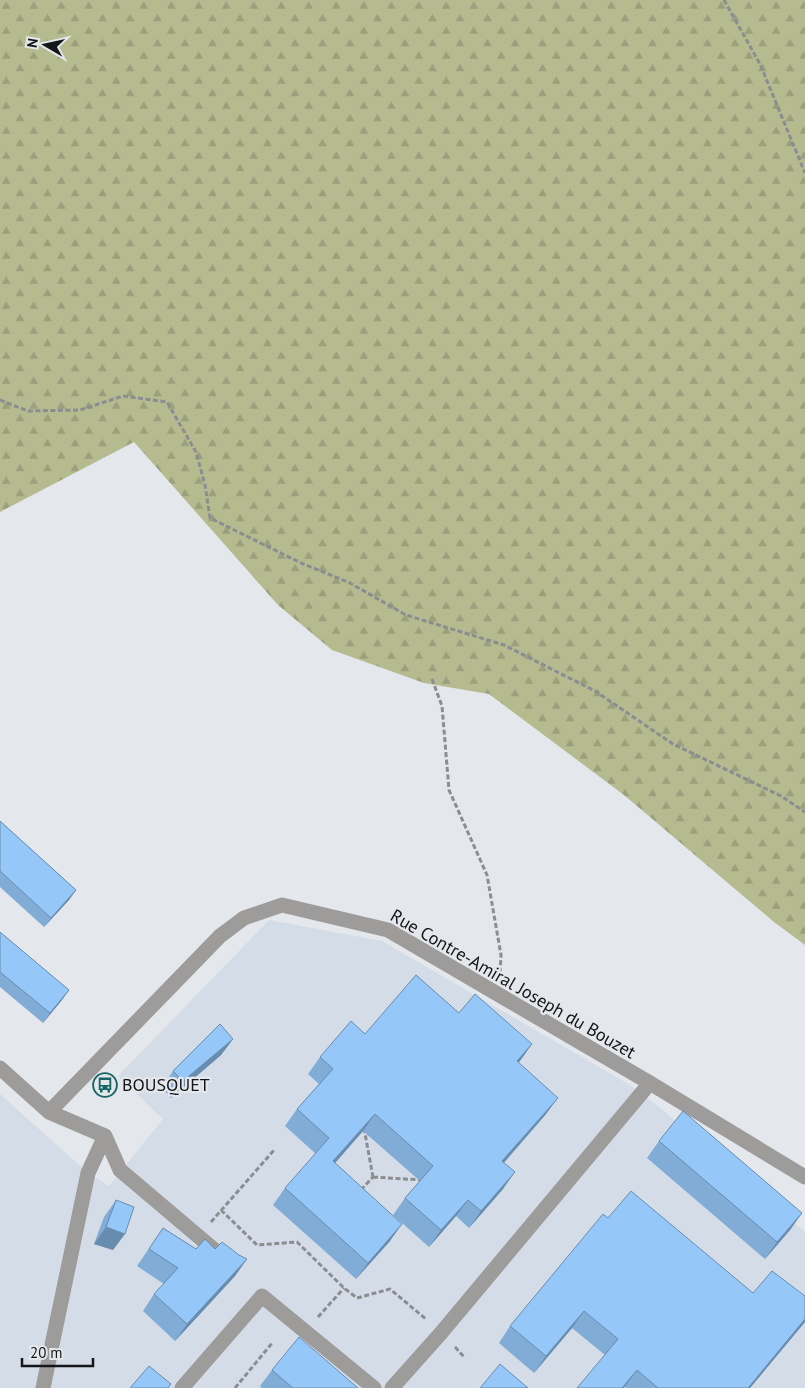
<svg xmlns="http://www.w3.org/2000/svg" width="805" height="1388" font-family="'PT Sans',sans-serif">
<defs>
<pattern id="forest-firs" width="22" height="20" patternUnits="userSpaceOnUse" patternTransform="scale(1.25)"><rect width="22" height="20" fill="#b5ba8f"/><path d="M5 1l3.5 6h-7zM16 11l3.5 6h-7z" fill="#9b9f7b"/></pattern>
</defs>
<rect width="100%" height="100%" fill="#e4e7eb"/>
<path fill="#d4dde7" d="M 269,920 L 382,941 L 630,1085 L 658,1106 L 805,1232 L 805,1388 L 0,1388 L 0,1094 L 88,1173 L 109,1186 L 163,1119 L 118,1076 Z"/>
<path fill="url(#forest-firs)" d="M 0,0 L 805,0 L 805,945 L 774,922 L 624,795 L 489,694 L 424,683 L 332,650 L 278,605 L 134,442 L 0,512 Z"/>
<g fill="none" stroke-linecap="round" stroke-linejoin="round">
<path stroke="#8b8d90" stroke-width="3" stroke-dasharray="5 2.5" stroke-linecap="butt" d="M 724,0 L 760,64 L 805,173
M 0,400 L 28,411 L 80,410 L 123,396 L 167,402 L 196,452 L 205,485 L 210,518 L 301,563 L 350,583 L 406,615 L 504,645 L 595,691 L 673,744 L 781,796 L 805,812
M 432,679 L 442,706 L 449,790 L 487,875 L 501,955 L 500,973
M 364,1128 L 373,1177
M 373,1177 L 422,1180
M 361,1190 L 373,1177
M 221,1210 L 257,1245 L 297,1242 L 344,1288 L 357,1298 L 390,1289 L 427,1320
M 211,1222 L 275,1149
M 318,1317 L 344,1288
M 455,1347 L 465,1358
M 235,1388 L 273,1342"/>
<path stroke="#9e9c9b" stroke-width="15" d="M 0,1068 L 49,1112 L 105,1136
M 49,1112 L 220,936 L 244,918 L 282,905 L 388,930 L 650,1083 L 805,1177
M 105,1136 L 120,1170 L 218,1253
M 43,1388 L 88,1173 L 105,1136
M 182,1388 L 262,1296 L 374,1388
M 392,1388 L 441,1333 L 650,1083"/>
</g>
<path fill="#80acd6" d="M 0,821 L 76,890 L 69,900 L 44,927 L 0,887 Z
M 0,932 L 69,990 L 62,1000 L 43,1023 L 0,987 Z
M 459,1013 L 532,1044 L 518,1063 L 546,1114 L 504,1163 L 503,1189 L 469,1228 L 456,1216 L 429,1247 L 393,1215 L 405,1198 L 420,1181 L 363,1131 L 335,1163 L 390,1241 L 356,1279 L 273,1205 L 285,1188 L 316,1154 L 285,1126 L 297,1109 L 319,1084 L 308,1074 L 320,1057 L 365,1034 Z
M 233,1039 L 221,1055 L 171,1098 L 162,1088 L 173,1071 Z
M 659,1141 L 802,1213 L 790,1230 L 765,1259 L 647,1158 Z
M 116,1200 L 113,1250 L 94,1244 L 104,1217 Z
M 608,1218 L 753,1293 L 805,1322 L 750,1388 L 626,1388 L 605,1355 L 572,1328 L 534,1373 L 499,1343 L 510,1326 Z
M 163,1228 L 196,1249 L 215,1249 L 239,1255 L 247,1259 L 235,1276 L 175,1341 L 143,1311 L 154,1294 L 164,1284 L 137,1266 Z
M 272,1370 L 358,1388 L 262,1388 L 260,1386 Z"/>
<path fill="#688cae" d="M 76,890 L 69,900 L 44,927 L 51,918 Z
M 69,990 L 62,1000 L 43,1023 L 50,1013 Z
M 233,1039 L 221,1055 L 171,1098 L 183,1081 Z
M 532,1044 L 520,1061 L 505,1078 L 517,1061 Z
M 558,1098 L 546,1114 L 490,1178 L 502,1161 Z
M 375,1114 L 363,1131 L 322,1178 L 333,1161 Z
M 515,1172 L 503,1189 L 469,1228 L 481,1211 Z
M 468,1200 L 456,1216 L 429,1247 L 441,1230 Z
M 802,1213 L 790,1230 L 765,1259 L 777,1242 Z
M 402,1224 L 390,1241 L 356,1279 L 368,1263 Z
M 106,1227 L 125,1234 L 113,1250 L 94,1244 Z
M 247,1259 L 235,1276 L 175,1341 L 187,1324 Z
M 584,1311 L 572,1328 L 534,1373 L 546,1356 Z
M 805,1319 L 805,1322 L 750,1388 L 748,1388 Z
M 637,1370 L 624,1388 L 622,1388 Z"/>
<path fill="#95c8f9" stroke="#688cae" d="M 0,821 L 76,890 L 51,918 L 0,871 Z
M 0,932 L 69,990 L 50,1013 L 0,972 Z
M 416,975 L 459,1013 L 475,994 L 532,1044 L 517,1061 L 558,1098 L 502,1161 L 515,1172 L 481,1211 L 468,1200 L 441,1230 L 405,1198 L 433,1166 L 375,1114 L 333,1161 L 402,1224 L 368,1263 L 285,1188 L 329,1138 L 297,1109 L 333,1069 L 320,1057 L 351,1021 L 365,1034 Z
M 220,1024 L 233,1039 L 183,1081 L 173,1071 Z
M 683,1111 L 802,1213 L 777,1242 L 659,1141 Z
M 631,1191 L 753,1293 L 772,1271 L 805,1296 L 805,1319 L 748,1388 L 658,1388 L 637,1370 L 622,1388 L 577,1388 L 618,1339 L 584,1311 L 546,1356 L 510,1326 L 603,1214 L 608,1218 Z
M 116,1200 L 134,1207 L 125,1234 L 106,1227 Z
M 163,1228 L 196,1249 L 205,1239 L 215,1249 L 222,1242 L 239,1255 L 247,1259 L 187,1324 L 154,1294 L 178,1268 L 149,1249 Z
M 299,1337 L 358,1388 L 293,1388 L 272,1370 Z
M 500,1364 L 528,1388 L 480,1388 Z
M 149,1366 L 171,1384 L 168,1388 L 130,1388 Z"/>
<defs>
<g id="bus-ring" transform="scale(1.25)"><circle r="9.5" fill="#e4e7eb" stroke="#176666" stroke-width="1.5"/><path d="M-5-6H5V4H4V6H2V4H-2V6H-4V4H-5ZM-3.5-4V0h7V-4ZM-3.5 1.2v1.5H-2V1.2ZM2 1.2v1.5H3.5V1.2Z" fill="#176666"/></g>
</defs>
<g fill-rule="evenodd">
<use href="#bus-ring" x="105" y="1085"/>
</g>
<g text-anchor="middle" stroke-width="4.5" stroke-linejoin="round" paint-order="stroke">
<g font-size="18" fill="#151618" stroke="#e4e7eb">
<text transform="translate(513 984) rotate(30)" y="6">Rue Contre-Amiral Joseph du Bouzet</text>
</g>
<g font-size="18" fill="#151618" stroke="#e4e7eb" text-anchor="start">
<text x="122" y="1091">BOUSQUET</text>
</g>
</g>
<g transform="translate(45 45) rotate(279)" stroke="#e4e7eb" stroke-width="4" paint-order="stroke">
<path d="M0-4L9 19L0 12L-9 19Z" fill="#151618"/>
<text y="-8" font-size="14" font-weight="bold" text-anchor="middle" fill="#151618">N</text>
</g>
<path d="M22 1358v8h71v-8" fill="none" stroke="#151618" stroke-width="2.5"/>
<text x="30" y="1358" font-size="15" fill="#151618" stroke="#e4e7eb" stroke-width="4" paint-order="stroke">20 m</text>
</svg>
